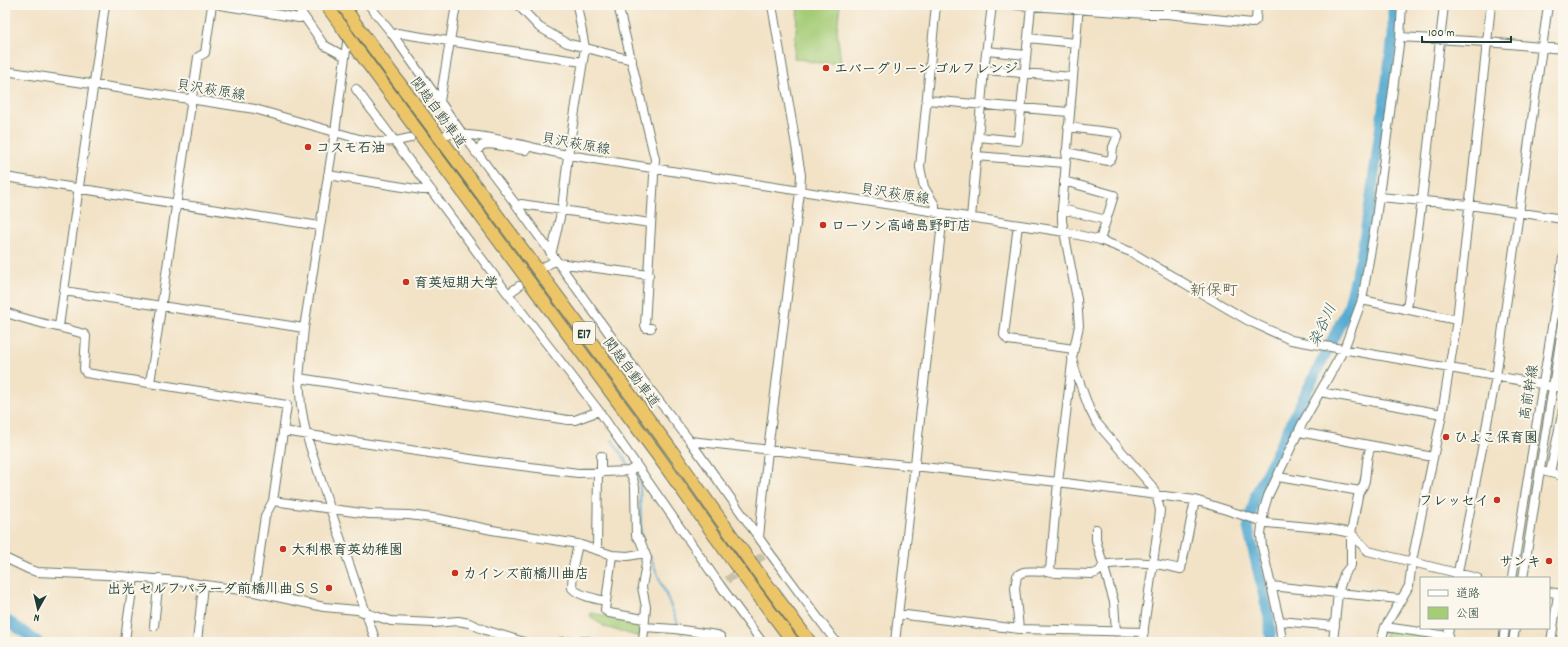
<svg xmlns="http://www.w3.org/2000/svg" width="1568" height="647" font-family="Dekko,'Klee One',sans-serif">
<rect width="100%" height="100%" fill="#fbf7ec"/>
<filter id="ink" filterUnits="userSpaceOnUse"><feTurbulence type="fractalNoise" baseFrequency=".025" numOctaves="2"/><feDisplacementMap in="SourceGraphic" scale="8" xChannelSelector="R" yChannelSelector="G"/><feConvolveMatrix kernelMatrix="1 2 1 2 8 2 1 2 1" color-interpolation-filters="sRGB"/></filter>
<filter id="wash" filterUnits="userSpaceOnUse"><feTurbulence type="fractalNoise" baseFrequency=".012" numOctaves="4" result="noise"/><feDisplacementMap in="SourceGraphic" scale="16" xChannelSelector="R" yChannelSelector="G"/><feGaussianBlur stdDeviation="0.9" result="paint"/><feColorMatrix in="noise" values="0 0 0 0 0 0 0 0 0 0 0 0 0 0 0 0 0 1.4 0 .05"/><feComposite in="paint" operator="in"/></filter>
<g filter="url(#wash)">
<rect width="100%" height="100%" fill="#f2e2c6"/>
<path fill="#a5cc77" stroke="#628456" d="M 798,5 L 840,5 L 837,30 L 841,63 L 818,63 L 794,58 Z
M 590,613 L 638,621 L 641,624 L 640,637 L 605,627 L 590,616 Z
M 1386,630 L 1442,638 L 1444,642 L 1384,642 Z"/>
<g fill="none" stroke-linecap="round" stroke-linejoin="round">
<path stroke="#56abd2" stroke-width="2" d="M 612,440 L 630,467
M 633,470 L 640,481 L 641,536
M 650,556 L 679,626
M 681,632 L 685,642"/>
<path stroke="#56abd2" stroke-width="11" d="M 5,619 L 38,642
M 1271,642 L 1269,618 L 1248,528 L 1256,494 L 1348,308 L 1361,257 L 1370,203 L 1393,37 L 1393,5"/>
</g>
</g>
<g filter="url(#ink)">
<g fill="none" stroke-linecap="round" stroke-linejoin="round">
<path stroke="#c8c1a9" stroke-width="8" stroke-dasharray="8 4" stroke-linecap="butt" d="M 727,580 L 769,552"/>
<g stroke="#697767" stroke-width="10">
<path id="minor" d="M 220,5 L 299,18 L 304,17
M 296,5 L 324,45 L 344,56
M 352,5 L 335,132 L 304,328 L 299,378 L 301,406 L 306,434 L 330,508 L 376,642
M 369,5 L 393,35 L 462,133 L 517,206 L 642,379 L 690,441 L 769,552 L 836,642
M 518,5 L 539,27 L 567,43 L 632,60
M 618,5 L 655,159 L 645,325 L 646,328 L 651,328
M 1016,5 L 1147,14 L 1167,14 L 1252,23 L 1256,20 L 1257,5
M 1079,5 L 1062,209 L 1062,221 L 1077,299 L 1079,326 L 1072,358 L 1075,370 L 1089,408 L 1096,422 L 1150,484 L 1156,494 L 1160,510 L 1159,520 L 1142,642
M 1167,14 L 1167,5
M 393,35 L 397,33 L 582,62
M 1400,37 L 1487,42 L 1563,49
M 1028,38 L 1076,43
M 987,51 L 1026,55
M 984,70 L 1073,77
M 5,71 L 255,109 L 359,139 L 379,142 L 396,141 L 410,138
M 356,89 L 508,294 L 599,411 L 720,585 L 762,642
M 927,100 L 1069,112
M 440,101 L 456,5
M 447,134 C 488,133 528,148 568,155 L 1065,232 L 1100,240 L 1131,252 L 1247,320 L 1291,340 L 1563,388
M 979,137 L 1018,141 L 1031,6
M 1066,152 L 1108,161 L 1112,158 L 1113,147 L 1118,135 L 1116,133 L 1068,127
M 476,153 L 481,146 C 490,140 514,150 526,150
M 976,156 L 1065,163
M 328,175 L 422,190 L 431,190
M 5,177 L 320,226
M 1064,181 L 1114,195 L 1100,240
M 1379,197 L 1469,205 L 1563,219
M 517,206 L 521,204 L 650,223
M 1062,209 L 1106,220
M 935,213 L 935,205 L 924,187 L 920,167 L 936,5
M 971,218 L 984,70 L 992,5
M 1018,225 L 1004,335 L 1008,340 L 1074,349
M 551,255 L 562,209 L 568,155 L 585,48 L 577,5
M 558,263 L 649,275
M 544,267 L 556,260
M 64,291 L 304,328
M 508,294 L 519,286
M 1362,300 L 1457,320
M 1407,309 L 1422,200 L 1444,5
M 5,312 C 30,322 58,326 84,334 L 86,336 L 84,369 L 86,373 L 287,405 L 273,501 L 265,516 L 254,592
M 59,326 L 105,5
M 299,378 L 568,420 L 575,420 L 599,411
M 150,383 L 198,57 L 205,53 L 212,5
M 1320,392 L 1442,414
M 283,431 L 490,462 L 578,473 L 629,471 L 637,466
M 1299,432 L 1433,457
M 690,441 L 1058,482 L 1195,500 L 1267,523 L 1331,529 L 1351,533 L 1368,551 L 1477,578
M 601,456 L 601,473
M 629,471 L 633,479 L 635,487 L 636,536 L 640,540 L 647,558 L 642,587 L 646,607 L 643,642
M 1546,472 L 1563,476
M 1550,473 L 1563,410
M 1278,477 L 1360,491 C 1367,483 1365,473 1367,463 C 1367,457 1369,452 1371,446
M 273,501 L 369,514 L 409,515 L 440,519 L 492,530 L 578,544
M 1096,529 L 1096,540 L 1114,602 L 1116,632
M 759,537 L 768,450 L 800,192 L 801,175 L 772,5
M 597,549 L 598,473
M 612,555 L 605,610 L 609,613 L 644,619
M 5,558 L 28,569 L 37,572 L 107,575 L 178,581 L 254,592 L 324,607 L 357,610 L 391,621 L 434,623 L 458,621 L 469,623 L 485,630 L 524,642
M 1048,571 L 1056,573 L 1092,574 C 1098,573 1101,571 1103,565 C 1110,563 1118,564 1125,563 C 1145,561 1162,565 1181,569 L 1195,500
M 1457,577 L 1496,377 L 1548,5
M 1512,578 L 1563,258
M 1523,578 L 1563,323
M 1271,586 L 1338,593 L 1344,574 L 1351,565 L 1351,533 L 1359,491
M 1549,592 L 1562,594
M 606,601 C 596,599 579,596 572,588 L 573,567 L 578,544 L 612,555 L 628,556 L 645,553
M 898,614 L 1019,629 L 1144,632
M 1279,621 L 1335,626
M 154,626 L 159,578
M 644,627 L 675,629 L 717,635 L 721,637 L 721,642
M 1385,627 L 1448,636
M 1019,629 L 1015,588 L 1017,576 C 1025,567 1040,575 1050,570 L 1058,482 L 1072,363
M 125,642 L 127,624 L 134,578
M 197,642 L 203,585
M 561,642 L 588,641 L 592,642
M 895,642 L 943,214
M 1282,642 L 1279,619 L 1262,547 L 1261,535 L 1264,509 L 1268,496 L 1302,424 L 1344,349 L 1362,300 L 1375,226 L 1400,37 L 1402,5
M 1333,642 L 1338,593 L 1400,599
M 1381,642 L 1385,627 L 1409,586 L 1410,578 L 1412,561 L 1442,414 L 1457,320 L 1491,5
M 1447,642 L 1449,628
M 1503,642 L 1505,628
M 1513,642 L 1515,628
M 1551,642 L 1558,594"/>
</g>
<g stroke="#697767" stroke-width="14">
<path id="highway" d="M 326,5 L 342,27
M 357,26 L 670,448 L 749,560 L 810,642
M 354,45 L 658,456 L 734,563 L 793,642"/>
</g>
<use href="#minor" stroke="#fff" stroke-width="8"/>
<use href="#highway" stroke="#edc569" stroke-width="12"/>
<g stroke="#697767" stroke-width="14" stroke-linecap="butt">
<path id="highway-bridge" d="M 345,8 L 357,26
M 342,27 L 354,45"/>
</g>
<use href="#highway-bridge" stroke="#edc569" stroke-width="12"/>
</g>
</g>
<g fill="#c8321e" stroke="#fbf7ec" stroke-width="1.5">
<circle cx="826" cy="68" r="4"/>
<circle cx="308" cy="147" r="4"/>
<circle cx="823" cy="225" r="4"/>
<circle cx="406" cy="282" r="4"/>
<circle cx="1446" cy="437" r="4"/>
<circle cx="1497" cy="500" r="4"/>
<circle cx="283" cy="549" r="4"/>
<circle cx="1549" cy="561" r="4"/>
<circle cx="455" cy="573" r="4"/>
<circle cx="329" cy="588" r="4"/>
</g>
<g text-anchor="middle" stroke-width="4" stroke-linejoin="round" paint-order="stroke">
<rect fill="#fbf7ec" stroke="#61756b" stroke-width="1" x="573" y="322" width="22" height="22" rx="3"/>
<g font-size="13" font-weight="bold" fill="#1f3d34">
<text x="584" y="338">E17</text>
</g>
<g font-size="14" font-weight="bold" fill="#1f3d34" stroke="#fbf7ec" text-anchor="start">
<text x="834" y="73">エバーグリーン ゴルフレンジ</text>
<text x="316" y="152">コスモ石油</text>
<text x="831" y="230">ローソン高崎島野町店</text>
<text x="414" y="287">育英短期大学</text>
<text x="1454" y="442">ひよこ保育園</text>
<text x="1489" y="505" text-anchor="end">フレッセイ</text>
<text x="291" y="554">大利根育英幼稚園</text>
<text x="1541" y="566" text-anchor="end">サンキ</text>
<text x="463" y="578">カインズ前橋川曲店</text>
<text x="321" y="593" text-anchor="end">出光 セルフパラーダ前橋川曲ＳＳ</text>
</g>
<g font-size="14" fill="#1f3d34" stroke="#fbf7ec">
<text transform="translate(211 89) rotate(9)" y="5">貝沢萩原線</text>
<text transform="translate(439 112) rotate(54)" y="5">関越自動車道</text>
<text transform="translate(576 143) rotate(10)" y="5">貝沢萩原線</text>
<text transform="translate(895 193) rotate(9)" y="5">貝沢萩原線</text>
<text transform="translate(632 372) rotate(53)" y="5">関越自動車道</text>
<text transform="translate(1528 392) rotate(-81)" y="5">高前幹線</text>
</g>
<g font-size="15" font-style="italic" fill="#305e63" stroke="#fbf7ec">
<text transform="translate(1322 325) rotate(-65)" y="5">染谷川</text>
</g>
<g font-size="16" fill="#5d5f49" stroke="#fbf7ec">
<text x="1214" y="295">新保町</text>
</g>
</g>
<rect width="1568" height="647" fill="none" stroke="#fbf7ec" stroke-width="20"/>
<rect x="1420" y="577" width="130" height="52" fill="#fbf7ec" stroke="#a3ada2"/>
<rect x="1428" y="590" width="20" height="6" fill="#ffffff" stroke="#a3ada2"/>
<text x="1456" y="597" font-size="12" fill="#1f3d34">道路</text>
<rect x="1428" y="607" width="20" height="12" fill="#a5cc77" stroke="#a3ada2"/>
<text x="1456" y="617" font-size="12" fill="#1f3d34">公園</text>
<g transform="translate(38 609) rotate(188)" stroke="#fbf7ec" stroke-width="3" paint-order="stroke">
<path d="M0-3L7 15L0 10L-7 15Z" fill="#1f3d34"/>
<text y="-6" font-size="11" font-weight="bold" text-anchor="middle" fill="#1f3d34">N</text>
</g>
<path d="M1422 36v6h89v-6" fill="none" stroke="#1f3d34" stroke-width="2"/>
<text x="1428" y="36" font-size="12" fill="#1f3d34" stroke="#fbf7ec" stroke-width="3" paint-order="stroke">100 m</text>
</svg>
